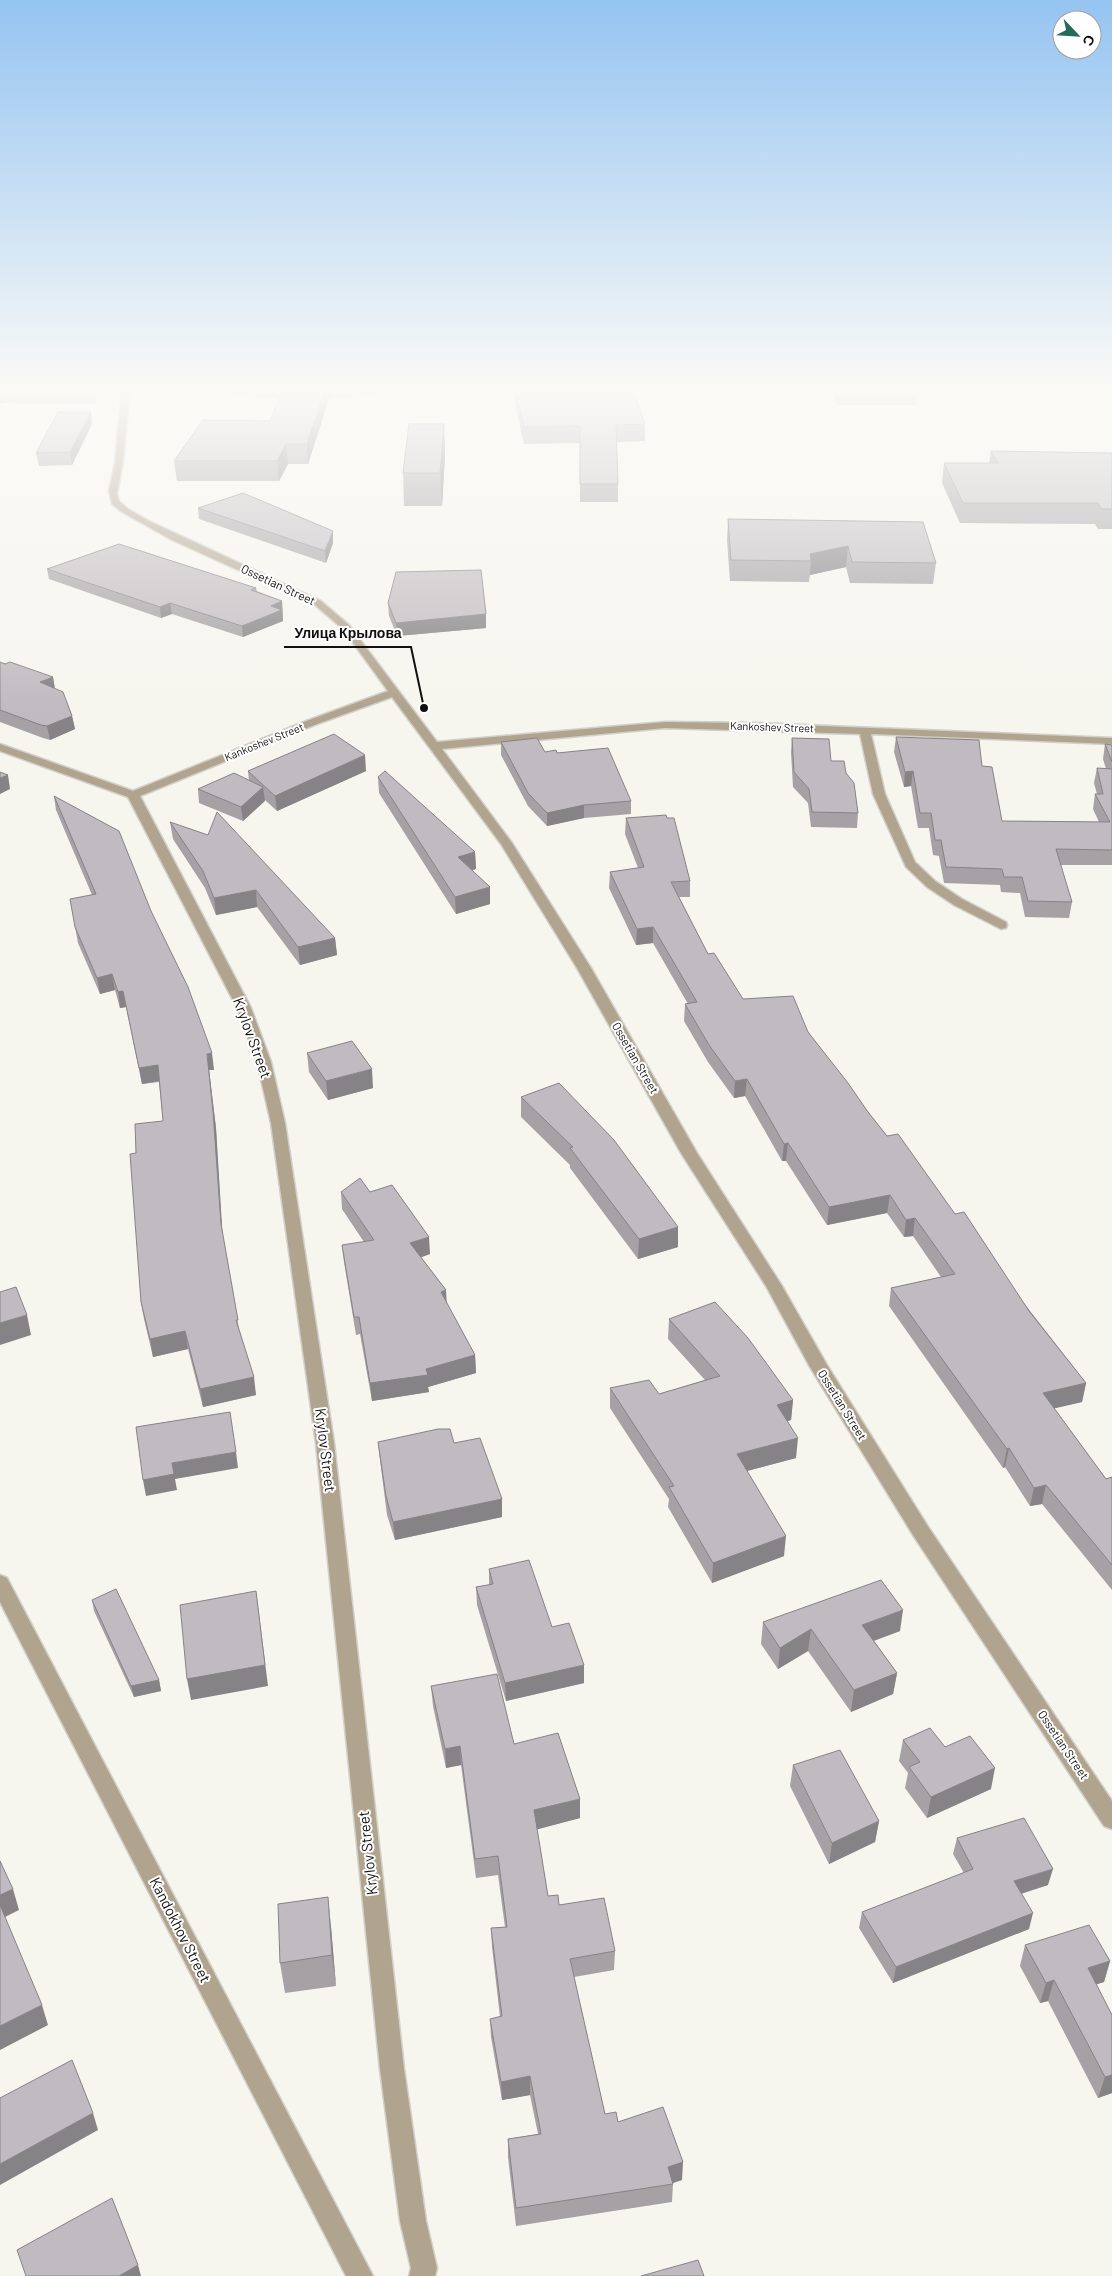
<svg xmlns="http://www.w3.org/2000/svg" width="1112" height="2276" font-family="Barlow,sans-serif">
<rect width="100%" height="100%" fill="#f6f5ee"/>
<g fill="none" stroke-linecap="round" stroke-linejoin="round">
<g stroke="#d1d0ca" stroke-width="3">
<path id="street" d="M 122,389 L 130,389 L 123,462 L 117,494 L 119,501 L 128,509 L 149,521 L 321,601 L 349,625 L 437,742 L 665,722 L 753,723 L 1112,738 L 1112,744 L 871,734 L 885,794 L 915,862 L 935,881 L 962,899 L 1006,922 L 1007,925 L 1006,928 L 1001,929 L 954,905 L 927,887 L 906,867 L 873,794 L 860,734 L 665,728 L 442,749 L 512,843 L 591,968 L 697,1153 L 782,1286 L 827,1365 L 927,1525 L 1112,1801 L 1112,1829 L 1104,1826 L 913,1535 L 810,1367 L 766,1286 L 681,1153 L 577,968 L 501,844 L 392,697 L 317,724 L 140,796 L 251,1008 L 271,1062 L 285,1123 L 334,1443 L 404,2069 L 426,2221 L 437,2268 L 435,2276 L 409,2276 L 411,2268 L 400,2221 L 380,2069 L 316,1443 L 271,1123 L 257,1062 L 237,1008 L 128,797 L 0,751 L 0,744 L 133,791 L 309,720 L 388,691 L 343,629 L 315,605 L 172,540 L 122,512 L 112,504 L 109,491 L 115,462 Z
M 213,389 L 239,389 L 280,394 L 393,389 C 374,401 232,401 213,389 Z
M 0,1575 L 7,1578 L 373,2276 L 346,2276 L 0,1602 Z"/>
</g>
<use href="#street" fill="#b1a48e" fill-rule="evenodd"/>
</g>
<path fill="#a5a1a5" d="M 0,389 L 98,389 L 95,404 L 3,403 Z
M 283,389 L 346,389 L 329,390 L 329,399 L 308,464 L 288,464 L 279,481 L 177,481 L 174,461 L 270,421 Z
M 512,389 L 633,389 L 645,424 L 645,441 L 616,442 L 618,484 L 618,502 L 580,502 L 580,443 L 524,444 Z
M 831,389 L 918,389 L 916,405 L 837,405 Z
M 91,412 L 92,424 L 72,465 L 39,466 L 36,453 Z
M 444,424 L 445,456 L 442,506 L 404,506 L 403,473 Z
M 991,451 L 1112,453 L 1112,529 L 1098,529 L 1095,524 L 960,523 L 942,483 L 944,463 L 989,463 Z
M 198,508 L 333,543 L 326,563 L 199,519 Z
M 728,519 L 936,563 L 933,584 L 850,583 L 846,567 L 810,575 L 809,582 L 730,581 L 727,540 Z
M 47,569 L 256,588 L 257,591 L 282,601 L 283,621 L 243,637 L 172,614 L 161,618 L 49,579 Z
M 388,603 L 486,628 L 397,636 L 389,616 Z
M 0,662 L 53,677 L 55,689 L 72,716 L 75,729 L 50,740 L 43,738 L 0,722 Z
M 896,737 L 982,766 L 1002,821 L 1099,822 L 1093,809 L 1095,794 L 1097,794 L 1094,783 L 1097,768 L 1106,769 L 1103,759 L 1105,744 L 1112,745 L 1112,865 L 1060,865 L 1072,902 L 1069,918 L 1025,917 L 1020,893 L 1001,892 L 1000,885 L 944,883 L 939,856 L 933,855 L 929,828 L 918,828 L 911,786 L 904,787 L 894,752 Z
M 792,738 L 831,761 L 846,773 L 858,813 L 857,828 L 811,827 L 808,803 L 793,787 L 791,752 Z
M 501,742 L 545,752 L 557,753 L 631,801 L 631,814 L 584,818 L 547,826 L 528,806 L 501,755 Z
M 248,771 L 366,771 L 277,811 L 265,800 L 243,821 L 199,803 L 198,789 L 249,781 Z
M 378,777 L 475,852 L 476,869 L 471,870 L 490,887 L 490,904 L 456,914 L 379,793 Z
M 54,796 L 214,1070 L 209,1070 L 216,1128 L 222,1234 L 239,1329 L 256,1395 L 203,1407 L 188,1349 L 153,1357 L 144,1319 L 141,1302 L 136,1153 L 163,1121 L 159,1082 L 142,1084 L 126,1007 L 120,1008 L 115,990 L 100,994 L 78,943 L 70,899 L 92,895 L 56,810 Z
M 626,818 L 690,881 L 690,897 L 679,897 L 708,954 L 743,999 L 808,1032 L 868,1112 L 887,1136 L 955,1214 L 1086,1383 L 1082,1402 L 1054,1408 L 1106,1479 L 1112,1477 L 1112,1590 L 1042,1504 L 1030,1506 L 1005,1467 L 1003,1468 L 889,1306 L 891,1288 L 941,1277 L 913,1236 L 904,1237 L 887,1213 L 827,1225 L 786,1161 L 782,1161 L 745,1096 L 734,1098 L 708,1062 L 684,1021 L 685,1004 L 688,1004 L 653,943 L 636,945 L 609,888 L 610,872 L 638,868 L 625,834 Z
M 170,822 L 335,938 L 337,955 L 300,965 L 257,907 L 216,915 L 205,888 L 173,839 Z
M 307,1053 L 373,1088 L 328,1100 L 309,1072 Z
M 521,1097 L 678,1247 L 638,1259 L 570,1168 L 570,1165 L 521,1117 Z
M 341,1192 L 370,1192 L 430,1254 L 421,1257 L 446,1290 L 446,1302 L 475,1355 L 476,1373 L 428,1387 L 429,1392 L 372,1401 L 360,1334 L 356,1335 L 344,1262 L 342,1245 L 364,1242 L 342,1209 Z
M 669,1319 L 793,1400 L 791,1420 L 787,1421 L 796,1458 L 747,1471 L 784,1556 L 712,1583 L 668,1507 L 669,1499 L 610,1408 L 610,1388 L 659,1394 L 705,1380 L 668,1339 Z
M 378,1442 L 454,1443 L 502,1499 L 502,1517 L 395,1540 L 387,1515 L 380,1460 Z
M 489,1569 L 584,1683 L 506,1701 L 477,1605 L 476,1587 L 489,1585 Z
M 92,1600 L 159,1680 L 161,1691 L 134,1697 L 94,1611 Z
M 763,1622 L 900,1631 L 874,1641 L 897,1673 L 893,1694 L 851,1712 L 808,1651 L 778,1669 L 761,1644 Z
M 431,1686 L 514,1744 L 580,1818 L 537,1829 L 548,1896 L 615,1951 L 614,1970 L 574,1977 L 605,2114 L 618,2122 L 682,2180 L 673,2183 L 672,2202 L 516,2226 L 508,2157 L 508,2139 L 538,2134 L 530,2095 L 502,2100 L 491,2037 L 490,2019 L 500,2017 L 492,1947 L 491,1928 L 505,1927 L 498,1875 L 476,1878 L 461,1765 L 446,1768 L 433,1706 Z
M 903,1740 L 945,1747 L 991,1789 L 927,1818 L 905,1788 L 908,1773 L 899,1761 Z
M 793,1765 L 879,1821 L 875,1842 L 829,1864 L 790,1786 Z
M 957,1838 L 1048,1885 L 1021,1894 L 1029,1929 L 893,1983 L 859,1928 L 862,1912 L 964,1873 L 953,1854 Z
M 331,1927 L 336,1986 L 285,1993 L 280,1963 Z
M 1025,1945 L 1110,1961 L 1104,1982 L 1096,1984 L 1112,2015 L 1112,2093 L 1098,2098 L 1048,2001 L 1040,2003 L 1020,1966 Z"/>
<path fill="#868386" d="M 95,389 L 98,389 L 95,404 L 94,394 Z
M 325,389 L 329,389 L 329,399 L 308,464 L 307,444 Z
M 0,393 L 1,393 L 3,403 L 0,404 Z
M 91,412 L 92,424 L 72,465 L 70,452 Z
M 444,424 L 445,456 L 442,506 L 440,473 Z
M 286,444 L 288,464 L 279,481 L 277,461 Z
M 333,531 L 333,543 L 326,563 L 325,551 Z
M 848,546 L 846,567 L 810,575 L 811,561 L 810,554 Z
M 282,601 L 283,621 L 243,637 L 242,626 L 271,606 Z
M 170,603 L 172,614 L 161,618 L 160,607 Z
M 486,614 L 486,628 L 397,636 L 396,623 Z
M 53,677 L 55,690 L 40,682 Z
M 72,716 L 75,729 L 50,740 L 47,726 Z
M 365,755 L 366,771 L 277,811 L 275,796 Z
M 913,771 L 911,786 L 904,787 L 905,772 Z
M 8,775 L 10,789 L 0,794 L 0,778 Z
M 263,787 L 265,801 L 243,821 L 241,807 Z
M 584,805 L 584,818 L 547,826 L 547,813 Z
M 475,852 L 476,869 L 458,874 L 458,857 Z
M 490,887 L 490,904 L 456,914 L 455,897 Z
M 256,890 L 257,907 L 216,915 L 214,898 Z
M 653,927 L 653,943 L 636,945 L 637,929 Z
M 335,938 L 337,955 L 300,965 L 298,947 Z
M 112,974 L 115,990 L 100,994 L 97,978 Z
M 123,991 L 126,1007 L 120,1008 L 118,992 Z
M 212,1053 L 214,1070 L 209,1070 L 216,1128 L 223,1242 L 221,1224 L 207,1054 Z
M 158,1065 L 160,1081 L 142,1084 L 139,1068 Z
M 372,1069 L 373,1088 L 328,1100 L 326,1081 Z
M 747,1079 L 745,1096 L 734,1098 L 735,1081 Z
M 788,1143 L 786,1161 L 782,1161 L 784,1144 Z
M 890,1195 L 887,1213 L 827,1225 L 829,1207 Z
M 915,1218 L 913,1236 L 904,1237 L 906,1220 Z
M 678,1227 L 678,1247 L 638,1259 L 639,1239 Z
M 429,1237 L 430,1254 L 411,1261 L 410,1243 Z
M 446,1290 L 447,1308 L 441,1292 Z
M 27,1315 L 31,1335 L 0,1345 L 0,1323 Z
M 185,1331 L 188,1349 L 153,1357 L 150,1339 Z
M 475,1355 L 476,1373 L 428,1387 L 429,1392 L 372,1401 L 370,1383 L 426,1369 Z
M 254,1377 L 256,1395 L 203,1407 L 200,1389 Z
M 1086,1383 L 1082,1402 L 1039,1412 L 1043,1393 Z
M 793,1400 L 791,1420 L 776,1425 L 777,1405 Z
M 798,1438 L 796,1458 L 735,1474 L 737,1454 Z
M 1009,1448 L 1005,1467 L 1003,1468 L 1007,1449 Z
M 236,1452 L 238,1468 L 175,1479 L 177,1490 L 146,1496 L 143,1480 L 172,1463 Z
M 1046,1485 L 1042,1504 L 1030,1506 L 1034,1488 Z
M 502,1499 L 502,1517 L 395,1540 L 393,1522 Z
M 786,1536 L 784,1556 L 712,1583 L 713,1563 Z
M 256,1591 L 268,1686 L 191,1700 L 187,1679 Z
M 903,1610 L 900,1631 L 859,1646 L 862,1625 Z
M 811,1629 L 808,1651 L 778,1669 L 780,1648 Z
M 584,1665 L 584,1683 L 506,1701 L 505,1683 Z
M 897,1673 L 893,1694 L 851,1712 L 854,1690 Z
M 159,1680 L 161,1691 L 134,1697 L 131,1686 Z
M 460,1746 L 461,1765 L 446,1768 L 445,1749 Z
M 995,1768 L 991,1789 L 927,1818 L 931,1797 Z
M 580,1799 L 580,1818 L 535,1830 L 534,1810 Z
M 879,1821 L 875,1842 L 829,1864 L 832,1843 Z
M 1053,1869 L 1048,1885 L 1010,1897 L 1014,1881 Z
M 13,1889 L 19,1910 L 3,1918 L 0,1908 L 0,1895 Z
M 328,1897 L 331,1927 L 336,1986 L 332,1955 Z
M 1033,1913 L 1029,1929 L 893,1983 L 896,1967 Z
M 1110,1961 L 1104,1982 L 1082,1989 L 1088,1968 Z
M 1054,1980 L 1048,2001 L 1040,2003 L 1046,1983 Z
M 42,2005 L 48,2025 L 0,2050 L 0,2026 Z
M 1112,2075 L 1112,2093 L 1098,2098 L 1105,2077 Z
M 530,2076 L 530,2095 L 502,2100 L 501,2082 Z
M 93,2113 L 98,2130 L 0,2185 L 0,2164 Z
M 683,2162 L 682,2180 L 666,2185 L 668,2167 Z
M 138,2265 L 141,2276 L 119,2276 Z"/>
<path fill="#c0bbc0" stroke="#868386" d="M 0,389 L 95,389 L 94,394 L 0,393 Z
M 283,389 L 325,389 L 307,444 L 286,444 L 277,461 L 174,461 L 203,420 L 270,421 Z
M 515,389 L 633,389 L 645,424 L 616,425 L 618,484 L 580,484 L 580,426 L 524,427 Z
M 58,412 L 91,412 L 70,452 L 36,453 Z
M 409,424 L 444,424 L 440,473 L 403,473 Z
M 991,451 L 1112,453 L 1112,509 L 1101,509 L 1098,503 L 963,503 L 944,463 L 998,463 Z
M 243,493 L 333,531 L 325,551 L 198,508 Z
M 728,519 L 923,522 L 936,563 L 852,562 L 848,546 L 810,554 L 811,561 L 731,560 Z
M 119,544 L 256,588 L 251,590 L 282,601 L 271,606 L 282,610 L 242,626 L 170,603 L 160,607 L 47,569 Z
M 481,570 L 486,614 L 396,623 L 388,603 L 396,572 Z
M 0,662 L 5,664 L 10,662 L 53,677 L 40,682 L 63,692 L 72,716 L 47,726 L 41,725 L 0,710 Z
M 334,734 L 365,755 L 275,796 L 248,771 Z
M 896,737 L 979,740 L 982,766 L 992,767 L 1002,821 L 1110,822 L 1095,794 L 1103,794 L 1097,768 L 1112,769 L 1112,850 L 1056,849 L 1072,902 L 1028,901 L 1022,877 L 1004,877 L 1002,869 L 946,867 L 941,840 L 935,840 L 931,813 L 920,813 L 913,771 L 905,772 Z
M 537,738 L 545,752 L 556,750 L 557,753 L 608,748 L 631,801 L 584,805 L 547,813 L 528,793 L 501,742 Z
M 792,738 L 829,739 L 831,761 L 844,761 L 846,773 L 854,783 L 858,813 L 812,812 L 809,789 L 794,772 Z
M 1105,744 L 1112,745 L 1112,762 Z
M 385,771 L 475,852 L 458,857 L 490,887 L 455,897 L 378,777 Z
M 0,772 L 8,775 L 0,778 Z
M 234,773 L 263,787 L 241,807 L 198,789 Z
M 54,796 L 119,831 L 151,911 L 188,987 L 212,1053 L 207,1054 L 213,1112 L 221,1224 L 238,1320 L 236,1320 L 254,1377 L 200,1389 L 185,1331 L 150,1339 L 141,1302 L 130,1154 L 136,1153 L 135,1124 L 163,1121 L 158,1065 L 139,1068 L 123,991 L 118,992 L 112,974 L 97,978 L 75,927 L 70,899 L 96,894 Z
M 217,812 L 335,938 L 298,947 L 256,890 L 214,898 L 203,871 L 170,822 L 208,835 Z
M 666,815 L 667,818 L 674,818 L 690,881 L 671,882 L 708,954 L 714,953 L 743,999 L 793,996 L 808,1032 L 848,1083 L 868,1112 L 887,1136 L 898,1134 L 955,1214 L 964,1212 L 1029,1311 L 1086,1383 L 1043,1393 L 1106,1479 L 1112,1477 L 1112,1565 L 1046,1485 L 1034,1488 L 1009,1448 L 1007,1449 L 891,1288 L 955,1274 L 915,1218 L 906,1220 L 890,1195 L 829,1207 L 788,1143 L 784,1144 L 747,1079 L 735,1081 L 709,1045 L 685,1004 L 697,1002 L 653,927 L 637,929 L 610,872 L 644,867 L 626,818 Z
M 352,1041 L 372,1069 L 326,1081 L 307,1053 Z
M 559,1083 L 614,1140 L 678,1227 L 639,1239 L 570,1148 L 573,1147 L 521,1097 Z
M 360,1178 L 370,1192 L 392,1185 L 429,1237 L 410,1243 L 446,1290 L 441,1292 L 475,1355 L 426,1369 L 428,1375 L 370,1383 L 359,1317 L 354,1317 L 342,1245 L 374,1240 L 341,1192 Z
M 16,1287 L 27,1315 L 0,1323 L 0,1292 Z
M 715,1302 L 748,1338 L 793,1400 L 777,1405 L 798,1438 L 737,1454 L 786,1536 L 713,1563 L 669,1487 L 674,1486 L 610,1388 L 649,1380 L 659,1394 L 720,1376 L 669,1319 Z
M 230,1412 L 236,1452 L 172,1463 L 174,1474 L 143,1480 L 136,1427 Z
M 438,1429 L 450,1429 L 454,1443 L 480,1438 L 502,1499 L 393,1522 L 386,1496 L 378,1442 Z
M 529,1560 L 552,1627 L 569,1623 L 584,1665 L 505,1683 L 476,1587 L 493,1584 L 489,1569 Z
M 881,1580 L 903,1610 L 862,1625 L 897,1673 L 854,1690 L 811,1629 L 780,1648 L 763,1622 Z
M 116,1589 L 159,1680 L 131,1686 L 92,1600 Z
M 256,1591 L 265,1665 L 187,1679 L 180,1605 Z
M 497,1674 L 514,1744 L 558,1733 L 580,1799 L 534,1810 L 548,1896 L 558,1895 L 559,1905 L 604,1898 L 615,1951 L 570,1959 L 605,2114 L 616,2112 L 618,2122 L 663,2107 L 683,2162 L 668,2167 L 673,2184 L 516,2208 L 508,2139 L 541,2134 L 530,2076 L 501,2082 L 490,2019 L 502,2016 L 491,1928 L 507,1927 L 498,1856 L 475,1859 L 460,1746 L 445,1749 L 431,1686 Z
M 930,1728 L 945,1747 L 970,1736 L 995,1768 L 931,1797 L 909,1767 L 920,1762 L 903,1740 Z
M 840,1750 L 879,1821 L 832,1843 L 793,1765 Z
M 1024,1818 L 1053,1869 L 1014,1881 L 1033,1913 L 896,1967 L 862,1912 L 973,1869 L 957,1838 Z
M 0,1861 L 13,1889 L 0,1895 Z
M 328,1897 L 332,1955 L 280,1963 L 278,1904 Z
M 0,1905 L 42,2005 L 0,2026 Z
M 1089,1925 L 1110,1961 L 1088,1968 L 1112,2015 L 1112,2075 L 1105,2077 L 1054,1980 L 1046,1983 L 1025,1945 Z
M 72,2060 L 93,2113 L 0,2164 L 0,2098 Z
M 112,2198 L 138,2265 L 119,2276 L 26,2276 L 17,2250 Z
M 698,2260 L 704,2276 L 641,2276 Z"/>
<linearGradient id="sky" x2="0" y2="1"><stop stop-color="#95c4f1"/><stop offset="0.55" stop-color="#fbfaf7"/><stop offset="1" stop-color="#fbfaf7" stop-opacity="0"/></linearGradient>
<rect width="1112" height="708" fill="url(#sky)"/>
<g text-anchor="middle" stroke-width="4" stroke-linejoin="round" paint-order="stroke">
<g font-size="11" fill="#11100e" stroke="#fff">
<text transform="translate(772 727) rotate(2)" y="4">Kankoshev Street</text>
<text transform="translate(264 742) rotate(-22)" y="4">Kankoshev Street</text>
</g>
<g font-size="12" fill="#11100e" stroke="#fff">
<text transform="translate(278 585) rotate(25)" y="4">Ossetian Street</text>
<text transform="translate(635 1058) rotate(60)" y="4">Ossetian Street</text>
<text transform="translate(842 1405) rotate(58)" y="4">Ossetian Street</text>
<text transform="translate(1063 1745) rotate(56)" y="4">Ossetian Street</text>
</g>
<g font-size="15" fill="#11100e" stroke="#fff">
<text transform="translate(252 1038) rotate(70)" y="5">Krylov Street</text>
<text transform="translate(325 1450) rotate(83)" y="5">Krylov Street</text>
<text transform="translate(368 1853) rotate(-96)" y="5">Krylov Street</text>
<text transform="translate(180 1930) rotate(63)" y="5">Kandokhov Street</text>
</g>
</g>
<path fill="none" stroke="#11100e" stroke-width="2" d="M424 708L411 647H284"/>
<circle fill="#11100e" stroke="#fff" stroke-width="2" cx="424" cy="708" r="5"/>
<g font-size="14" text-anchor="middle" font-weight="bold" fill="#11100e" stroke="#fff" stroke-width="4" stroke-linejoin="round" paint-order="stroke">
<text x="348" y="638">Улица Крылова</text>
</g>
<g transform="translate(1077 35) rotate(115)"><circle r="24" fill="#ffffff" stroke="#a09f9f"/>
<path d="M0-4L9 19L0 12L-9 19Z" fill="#23695c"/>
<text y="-8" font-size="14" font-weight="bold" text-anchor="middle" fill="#11100e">С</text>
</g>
</svg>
